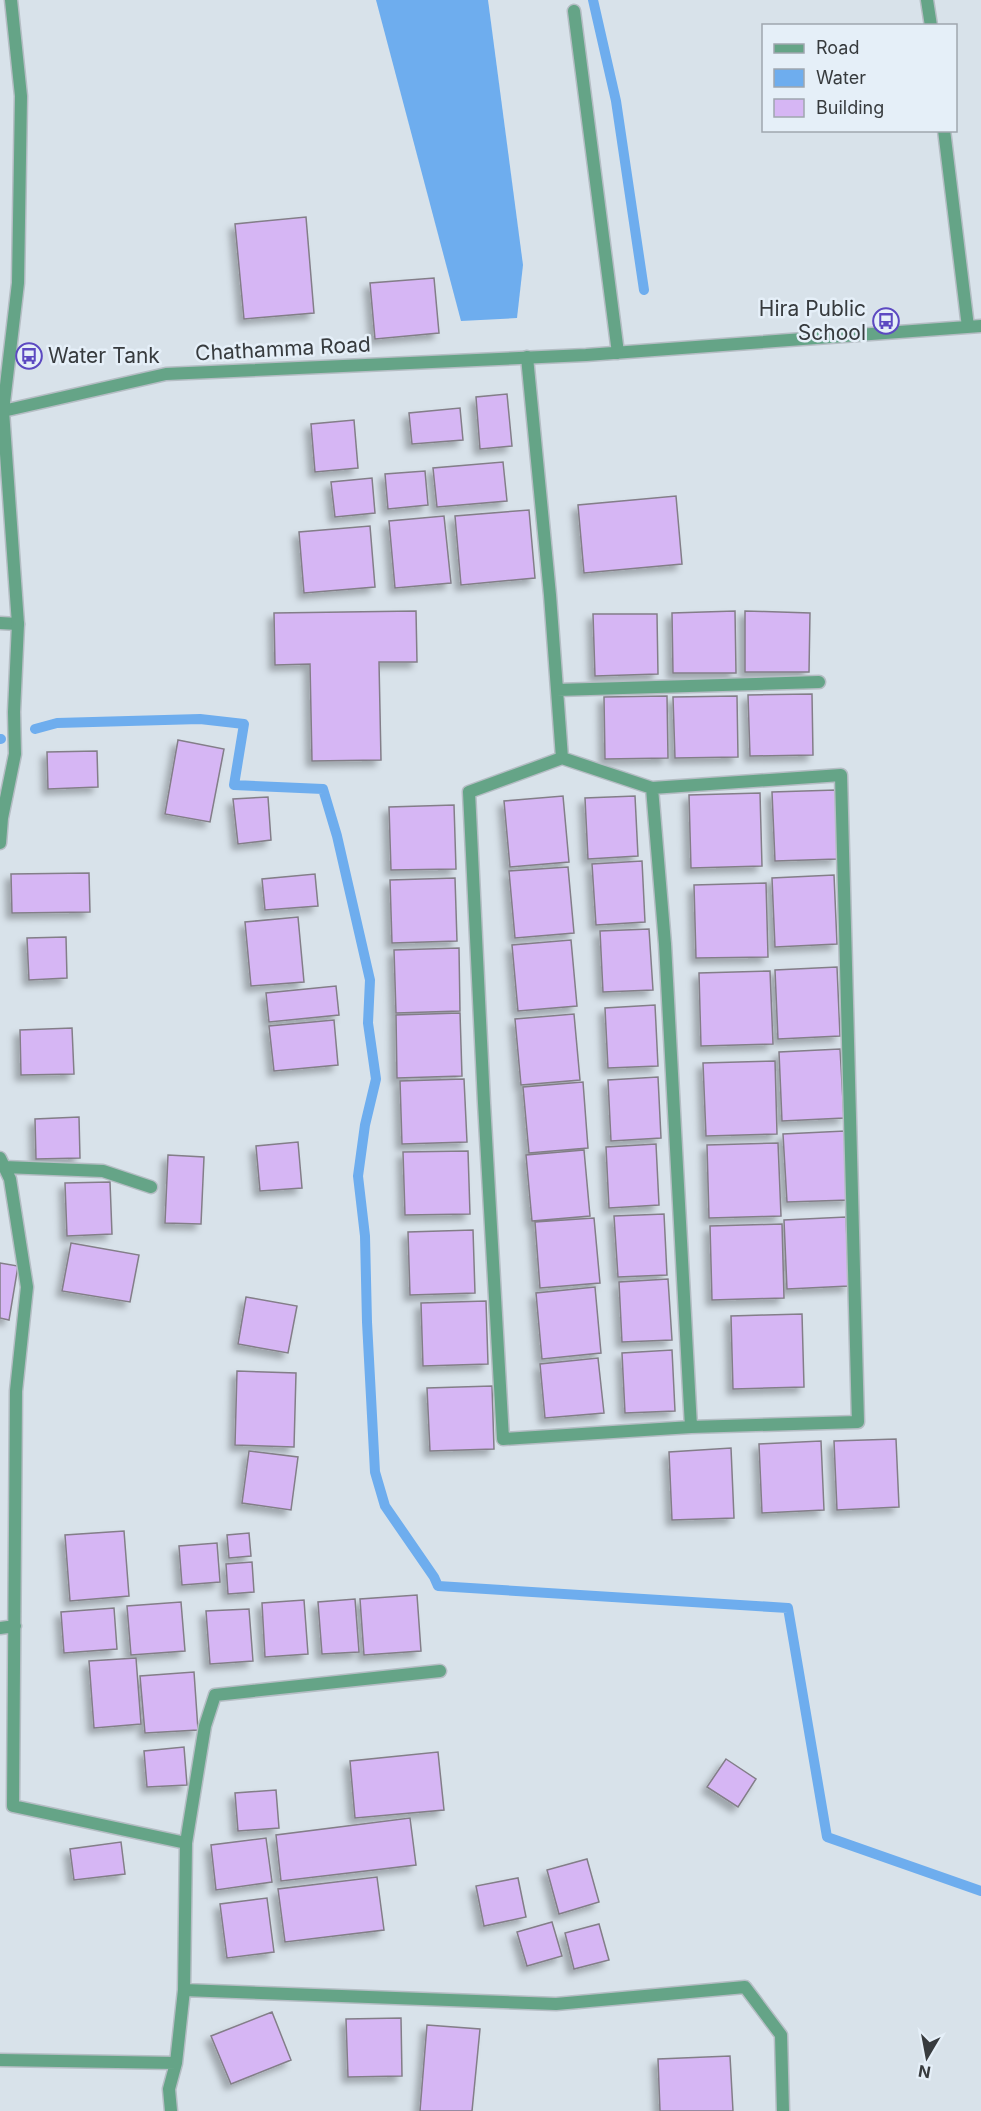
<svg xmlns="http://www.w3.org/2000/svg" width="981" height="2111" font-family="Inter,sans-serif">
<defs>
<filter id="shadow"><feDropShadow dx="-5.5" dy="5.5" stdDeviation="3" flood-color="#0004"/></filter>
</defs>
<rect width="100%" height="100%" fill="#d8e2ea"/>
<path fill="#6eadee" d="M 376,0 L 488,0 L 523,265 L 517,318 L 461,321 Z"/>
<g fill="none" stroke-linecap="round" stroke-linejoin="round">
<path stroke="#6eadee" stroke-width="10" d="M 593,0 L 616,101 L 644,290
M 35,729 L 57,723 L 200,719 L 244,724 L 234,785 L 323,789 L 337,836 L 370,980 L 368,1023 L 376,1079 L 365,1125 L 358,1176 L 365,1236 L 367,1322 L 375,1472 L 385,1506 L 434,1577 L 438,1586 L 788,1608 L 827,1837 L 981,1891
M 0,739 L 1,739"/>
</g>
<path fill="#d6b6f4" stroke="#837e88" stroke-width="1.5" filter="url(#shadow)" d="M 306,217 L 314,313 L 244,319 L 235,224 Z
M 434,278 L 439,333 L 375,339 L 370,283 Z
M 507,394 L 512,446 L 480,449 L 476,397 Z
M 460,408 L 463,440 L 412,444 L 409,413 Z
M 354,420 L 358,468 L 315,472 L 311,424 Z
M 503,462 L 507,501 L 437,507 L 433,468 Z
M 425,471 L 428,505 L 388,509 L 385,474 Z
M 372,478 L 375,513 L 335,517 L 331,482 Z
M 676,496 L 682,564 L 584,573 L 578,505 Z
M 529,510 L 535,578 L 461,585 L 455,516 Z
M 444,516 L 451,583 L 395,588 L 389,521 Z
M 370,526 L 375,587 L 304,593 L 299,532 Z
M 416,611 L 417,662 L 379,662 L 381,760 L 312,761 L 310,664 L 275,665 L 274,613 Z
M 735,611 L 736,673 L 673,673 L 672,613 Z
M 745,611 L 810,613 L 809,672 L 745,672 Z
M 593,614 L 657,614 L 658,674 L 595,676 Z
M 812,694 L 813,755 L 750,756 L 748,695 Z
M 667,696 L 668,758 L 605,759 L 604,697 Z
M 737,696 L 738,757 L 675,758 L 673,697 Z
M 178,740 L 224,749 L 210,822 L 165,814 Z
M 97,751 L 98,787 L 48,789 L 47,752 Z
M 836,790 L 837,859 L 775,861 L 772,792 Z
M 760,793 L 762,866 L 691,868 L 689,795 Z
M 563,796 L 569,862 L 510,867 L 504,801 Z
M 635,796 L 638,856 L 588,859 L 585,798 Z
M 268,797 L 271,840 L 238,844 L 233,799 Z
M 454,805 L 456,869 L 391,870 L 389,807 Z
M 642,861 L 645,922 L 596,925 L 592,864 Z
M 568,867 L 574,933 L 515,938 L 509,871 Z
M 89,873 L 90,912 L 12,913 L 11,874 Z
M 315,874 L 318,906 L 265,910 L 262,879 Z
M 834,875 L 837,944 L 775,947 L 772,878 Z
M 455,878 L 457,941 L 392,943 L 390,880 Z
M 766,883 L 768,957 L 696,958 L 694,885 Z
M 298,917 L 304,982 L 251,986 L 245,922 Z
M 649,929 L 653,990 L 603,992 L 600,931 Z
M 66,937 L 67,978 L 29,980 L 27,938 Z
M 571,940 L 577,1006 L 518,1011 L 512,945 Z
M 459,948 L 460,1011 L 396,1013 L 394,950 Z
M 837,967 L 840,1036 L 778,1039 L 775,970 Z
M 770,971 L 773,1044 L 701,1046 L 699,973 Z
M 336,986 L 339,1015 L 269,1022 L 266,993 Z
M 655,1005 L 658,1066 L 608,1068 L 605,1008 Z
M 460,1013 L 462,1076 L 397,1078 L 396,1015 Z
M 574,1014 L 580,1080 L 521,1085 L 515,1019 Z
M 334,1020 L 338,1065 L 274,1071 L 269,1026 Z
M 72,1028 L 74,1074 L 21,1075 L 20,1030 Z
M 840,1049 L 844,1118 L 782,1121 L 779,1052 Z
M 775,1061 L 777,1134 L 706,1136 L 703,1063 Z
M 658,1077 L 661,1138 L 611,1141 L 608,1080 Z
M 464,1079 L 467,1142 L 402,1144 L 400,1081 Z
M 583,1082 L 588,1148 L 529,1153 L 523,1087 Z
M 79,1117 L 80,1158 L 36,1159 L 35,1119 Z
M 845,1131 L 849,1200 L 787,1202 L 783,1134 Z
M 298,1142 L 302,1188 L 260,1191 L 256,1146 Z
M 778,1143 L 781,1216 L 709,1218 L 707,1145 Z
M 656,1144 L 659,1205 L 609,1208 L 606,1147 Z
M 584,1150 L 590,1216 L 532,1221 L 526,1155 Z
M 468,1151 L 470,1214 L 405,1215 L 403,1152 Z
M 168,1155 L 204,1157 L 201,1224 L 165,1223 Z
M 110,1182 L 112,1234 L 67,1236 L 65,1183 Z
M 664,1214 L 667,1275 L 618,1277 L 614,1216 Z
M 846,1217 L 849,1286 L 787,1289 L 784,1220 Z
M 594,1218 L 600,1283 L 540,1288 L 535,1222 Z
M 782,1224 L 784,1298 L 712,1300 L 710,1226 Z
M 473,1230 L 475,1293 L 410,1295 L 408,1232 Z
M 71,1243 L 139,1255 L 130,1302 L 62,1291 Z
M 0,1263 L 18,1266 L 9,1320 L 0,1318 Z
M 668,1279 L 672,1340 L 622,1342 L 619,1282 Z
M 595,1287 L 601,1353 L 542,1359 L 536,1293 Z
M 246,1297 L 297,1306 L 288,1353 L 238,1344 Z
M 486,1301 L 488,1364 L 423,1366 L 421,1303 Z
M 802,1314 L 804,1387 L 733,1389 L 731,1316 Z
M 672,1350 L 675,1411 L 625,1413 L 622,1353 Z
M 598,1358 L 604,1413 L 545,1418 L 540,1364 Z
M 237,1371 L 296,1373 L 294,1447 L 235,1445 Z
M 492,1386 L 494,1449 L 430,1451 L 427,1388 Z
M 896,1439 L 899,1507 L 837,1510 L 834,1441 Z
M 821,1441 L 824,1510 L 762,1513 L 759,1444 Z
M 731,1448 L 734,1518 L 672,1520 L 669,1452 Z
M 249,1451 L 298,1457 L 291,1510 L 242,1503 Z
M 124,1531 L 129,1596 L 70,1601 L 65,1535 Z
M 249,1533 L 251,1556 L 229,1558 L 227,1535 Z
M 217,1543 L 220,1582 L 182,1585 L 179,1546 Z
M 252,1562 L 254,1592 L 228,1594 L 226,1564 Z
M 417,1595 L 421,1651 L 364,1655 L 360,1599 Z
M 355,1599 L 359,1652 L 322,1654 L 318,1602 Z
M 304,1600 L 308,1654 L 265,1657 L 262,1603 Z
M 181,1602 L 185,1651 L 131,1655 L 127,1606 Z
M 114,1608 L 117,1649 L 64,1653 L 61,1612 Z
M 249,1609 L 253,1661 L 210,1664 L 206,1611 Z
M 136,1658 L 141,1724 L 94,1728 L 89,1661 Z
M 194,1672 L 198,1730 L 145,1733 L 140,1676 Z
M 184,1747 L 187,1785 L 147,1787 L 144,1751 Z
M 438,1752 L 444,1810 L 355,1818 L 350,1761 Z
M 726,1759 L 756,1779 L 738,1807 L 707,1787 Z
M 276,1790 L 279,1828 L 238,1831 L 235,1793 Z
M 410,1818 L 416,1865 L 281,1881 L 276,1835 Z
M 266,1838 L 272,1882 L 216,1890 L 211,1845 Z
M 121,1842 L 125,1874 L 74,1880 L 70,1849 Z
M 587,1859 L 599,1902 L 559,1914 L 547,1870 Z
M 377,1877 L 384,1930 L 285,1942 L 278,1889 Z
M 518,1878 L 526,1917 L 484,1926 L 476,1886 Z
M 267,1898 L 274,1952 L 227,1958 L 220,1904 Z
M 552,1922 L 562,1956 L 527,1966 L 517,1932 Z
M 599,1924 L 609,1960 L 574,1969 L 565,1933 Z
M 272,2012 L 291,2060 L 231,2084 L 211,2036 Z
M 401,2018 L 402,2076 L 348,2077 L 346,2019 Z
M 427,2025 L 480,2029 L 472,2111 L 420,2111 Z
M 730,2056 L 733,2111 L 660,2111 L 658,2059 Z"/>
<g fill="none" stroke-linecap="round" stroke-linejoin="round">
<g stroke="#b5bdc4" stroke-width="15">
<path id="lane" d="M 527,357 L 550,595 L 562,758 L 469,792 L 484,1103 L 503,1439 L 691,1427 L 858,1422 L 841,775 L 652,788
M 0,623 L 18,624
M 557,690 L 819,682
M 562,758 L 652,788 L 665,944 L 691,1427"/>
</g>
<g stroke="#b5bdc4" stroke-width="15">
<path id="street" d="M 11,0 L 21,96 L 18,283 L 3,411 L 166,374 L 586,355 L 981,326
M 927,0 L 931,26
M 574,11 L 618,353
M 944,130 L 968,327
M 0,843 L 2,818 L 15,754 L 14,712 L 18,624 L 3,411
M 0,1158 L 10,1179 L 27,1287 L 16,1391 L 13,1806 L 186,1843
M 4,1167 L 103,1171 L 151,1187
M 0,1628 L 15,1626
M 184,1990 L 556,2004 L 745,1987 L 781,2035 L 783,2111
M 0,2060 L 176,2063
M 171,2111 L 169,2089 L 176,2063 L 184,1990 L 186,1843 L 205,1726 L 215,1695 L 440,1671"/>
</g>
<use href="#lane" stroke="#65a487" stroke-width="12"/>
<use href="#street" stroke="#65a487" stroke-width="12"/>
</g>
<defs>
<g id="bus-ring" transform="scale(1.35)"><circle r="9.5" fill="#e5eff8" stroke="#5c49c1" stroke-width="1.5"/><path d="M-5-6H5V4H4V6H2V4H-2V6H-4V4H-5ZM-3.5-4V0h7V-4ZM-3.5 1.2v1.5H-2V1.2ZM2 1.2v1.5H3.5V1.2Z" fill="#5c49c1"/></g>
</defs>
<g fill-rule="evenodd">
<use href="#bus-ring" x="886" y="321"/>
<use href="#bus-ring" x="29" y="356"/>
</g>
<g text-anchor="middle" stroke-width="5" stroke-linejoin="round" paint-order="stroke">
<g font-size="21" fill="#373b3e" stroke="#e5eff8" text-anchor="end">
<text x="866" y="316">Hira Public<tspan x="866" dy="24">School</tspan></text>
<text x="48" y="363" text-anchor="start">Water Tank</text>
</g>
<g font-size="21" fill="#373b3e" stroke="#e5eff8">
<text transform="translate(283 349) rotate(-3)" y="7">Chathamma Road</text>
</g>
</g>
<rect x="762" y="24" width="195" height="108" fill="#e5eff8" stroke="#9fa7ae" stroke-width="1.5"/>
<rect x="774" y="44" width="30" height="9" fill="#65a487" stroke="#9fa7ae" stroke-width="1.5"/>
<text x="816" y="54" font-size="18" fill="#373b3e">Road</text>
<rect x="774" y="69" width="30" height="18" fill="#6eadee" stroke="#9fa7ae" stroke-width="1.5"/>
<text x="816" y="84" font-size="18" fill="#373b3e">Water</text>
<rect x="774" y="99" width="30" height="18" fill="#d6b6f4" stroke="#9fa7ae" stroke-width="1.5"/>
<text x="816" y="114" font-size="18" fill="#373b3e">Building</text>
<g transform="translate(927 2057) rotate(190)" stroke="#e5eff8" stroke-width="4.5" paint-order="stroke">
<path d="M0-4.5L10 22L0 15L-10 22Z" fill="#373b3e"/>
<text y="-9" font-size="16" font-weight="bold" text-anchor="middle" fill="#373b3e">N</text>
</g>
</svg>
